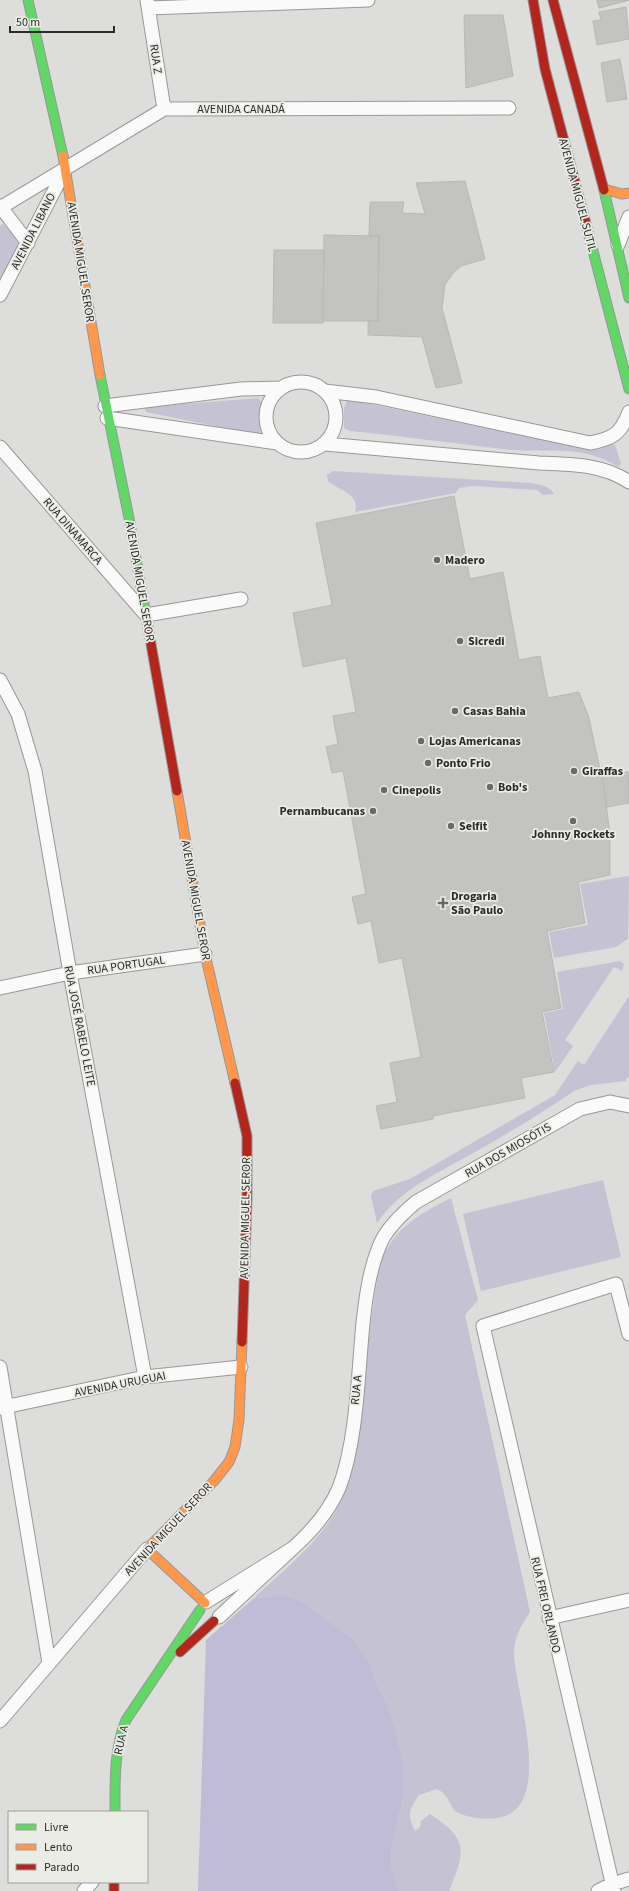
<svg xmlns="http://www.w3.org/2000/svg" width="629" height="1891" font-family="'Source Sans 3',sans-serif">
<rect width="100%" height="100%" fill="#dddddb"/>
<path fill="#c5c2d3" d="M 3,224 L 23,244 L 0,286 L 0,226 Z
M 258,398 L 262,403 C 262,410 263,431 258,435 L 146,412 L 145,407 Z
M 351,400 L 591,450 L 613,444 L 615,445 L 621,464 L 618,467 C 582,443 542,454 502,449 C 451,443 401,436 350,431 L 344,428 L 344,408 L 347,401 Z
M 333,471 L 531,483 C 540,485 550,486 554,494 L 543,495 L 537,490 L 473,486 L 459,488 L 456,493 L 355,512 C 360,492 338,491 328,481 L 327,475 Z
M 629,876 L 628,939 L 616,947 L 554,958 L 549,932 L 588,925 L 580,884 Z
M 620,961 L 624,964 L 622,971 L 614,967 L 565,1040 L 573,1046 L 555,1072 L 544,1013 L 563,1009 L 557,972 Z
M 629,996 L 629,1076 L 625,1081 L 591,1085 L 574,1091 C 542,1113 509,1133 475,1152 C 439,1173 401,1188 377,1223 L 371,1196 L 373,1191 L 410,1179 L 555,1095 L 578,1061 L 584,1065 Z
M 603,1180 L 621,1257 L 481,1291 L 463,1214 Z
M 451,1198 L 478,1300 L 465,1315 L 530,1612 C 521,1625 514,1638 514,1654 C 515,1692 557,1810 497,1818 C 486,1820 471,1818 461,1814 C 450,1810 451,1801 444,1794 C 443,1792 439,1790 437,1789 L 419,1795 C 409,1810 407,1814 415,1831 L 420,1827 L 421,1821 L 430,1814 C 468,1839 466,1850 449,1891 L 399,1891 L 391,1866 L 391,1851 L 404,1794 L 403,1764 L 398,1738 L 387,1704 L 376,1682 L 369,1661 L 354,1640 L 280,1594 L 253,1599 C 283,1570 320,1543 339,1505 C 344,1496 346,1485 350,1476 L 375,1292 C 377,1282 378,1271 381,1261 C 395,1227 420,1214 451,1198 Z"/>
<path fill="#c0bbd6" d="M 280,1594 L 301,1602 L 354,1640 L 369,1661 L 376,1682 L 387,1704 L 398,1738 L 403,1764 L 404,1794 L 391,1851 L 391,1866 L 399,1891 L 198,1891 L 206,1640 L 253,1599 Z"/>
<path fill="#c3c3c1" stroke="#b8b8b6" d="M 597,0 L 629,0 L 599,8 Z
M 597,0 L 629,0 L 599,8 Z
M 626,7 L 629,39 L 597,45 L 593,21 L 601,20 L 599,12 Z
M 464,15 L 503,15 L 513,76 L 466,88 Z
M 620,59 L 627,99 L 607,102 L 601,63 Z
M 465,181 L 485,259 L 461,266 L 453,273 L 445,285 L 442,308 L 462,383 L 436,388 L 422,337 L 368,335 L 368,321 L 378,321 L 379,236 L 369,236 L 370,202 L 404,202 L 402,213 L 425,214 L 416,183 Z
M 324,235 L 379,236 L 378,321 L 323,321 Z
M 274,250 L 324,250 L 323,323 L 273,323 Z
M 454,496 L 470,579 L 503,572 L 519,660 L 540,656 L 548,698 L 579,692 L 589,718 L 604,788 L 610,835 L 610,875 L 578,882 L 585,923 L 547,931 L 561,1008 L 542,1012 L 554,1072 L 521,1078 L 525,1098 L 433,1116 L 433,1119 L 381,1129 L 376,1106 L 397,1102 L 390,1063 L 421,1057 L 402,958 L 379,963 L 371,921 L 358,924 L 352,897 L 366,894 L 343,771 L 332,773 L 326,747 L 338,744 L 333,716 L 356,712 L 346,658 L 303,667 L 293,613 L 332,605 L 316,523 Z
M 628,772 L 629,803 L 607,807 L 602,776 Z"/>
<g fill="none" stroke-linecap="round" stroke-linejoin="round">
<g stroke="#989897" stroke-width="15">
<path id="street" d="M 147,0 L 164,109
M 149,8 L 368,0
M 0,206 L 28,243
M 0,208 L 164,109 L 509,108
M 618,245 L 629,217
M 0,295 L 66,168
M266 417a35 35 0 1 1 70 0a35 35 0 1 1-70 0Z
M 325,391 L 376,397 L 590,443 C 612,439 621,434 629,412
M 105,406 L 241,389 L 281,388
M 107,418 L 277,443
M 325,444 L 539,463 C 570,464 603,464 629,482
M 0,447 L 146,615 L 241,599
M 0,680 L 18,714 L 35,771 L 70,973 L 145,1377
M 0,988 L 70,973 L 205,954
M 0,1367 L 49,1663
M 0,1408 L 145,1377 L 241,1367
M 293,1548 C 311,1532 329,1511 339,1488 C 357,1441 358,1374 363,1323 C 366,1295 370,1266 382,1240 C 390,1225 403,1213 416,1202 L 580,1109 L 610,1102 L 629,1106
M 206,1602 L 293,1548 L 219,1617
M 549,1618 L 629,1600
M 0,1721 L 147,1549
M 84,1891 L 92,1882
M 598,1891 L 612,1884 L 629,1879
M 614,1891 L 483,1326 L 616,1284 L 629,1334"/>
</g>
<g stroke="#989897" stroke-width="11">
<path id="fast" d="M 28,0 L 63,156
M 604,190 L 629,298
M 586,224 L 629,389
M 100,375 L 129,518 L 146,616
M 115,1812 C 115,1781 114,1749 126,1720 L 200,1610"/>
</g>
<g stroke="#989897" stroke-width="11">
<path id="slow" d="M 63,156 L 100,375
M 604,189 L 622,194 L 629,193
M 177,791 L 205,954 L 235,1083
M 205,1603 L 147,1549 L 214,1481 L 229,1462 L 235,1447 L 239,1420 L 242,1342"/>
</g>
<g stroke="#989897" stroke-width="11">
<path id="jam" d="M 533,0 L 545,69 L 586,224
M 553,0 L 604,190
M 146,616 L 177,791
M 235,1083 L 247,1136 L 247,1199 L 242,1342
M 180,1652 L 214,1621
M 114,1882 L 114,1891"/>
</g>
<use href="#street" stroke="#fafafa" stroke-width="13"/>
<use href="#fast" stroke="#63d668" stroke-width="9"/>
<use href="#slow" stroke="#ff974d" stroke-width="9"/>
<use href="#jam" stroke="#b3261e" stroke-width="9"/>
</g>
<g fill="#696968" stroke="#ecece7" stroke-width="1.5">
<circle cx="437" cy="560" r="4"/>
<circle cx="460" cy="641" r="4"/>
<circle cx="455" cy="711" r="4"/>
<circle cx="421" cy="741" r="4"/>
<circle cx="428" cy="763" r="4"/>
<circle cx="574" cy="771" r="4"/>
<circle cx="490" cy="787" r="4"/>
<circle cx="384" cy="790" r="4"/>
<circle cx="373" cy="811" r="4"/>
<circle cx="573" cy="821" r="4"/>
<circle cx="451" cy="826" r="4"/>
<path d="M441 897h4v4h4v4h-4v4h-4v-4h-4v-4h4z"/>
</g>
<g text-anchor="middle" stroke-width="3.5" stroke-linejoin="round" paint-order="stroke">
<g font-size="12" fill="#2b2b2a" stroke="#ecece7">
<text transform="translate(156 59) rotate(82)" y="4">RUA Z</text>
<text x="241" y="113">AVENIDA CANADÁ</text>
<text transform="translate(578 195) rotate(75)" y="4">AVENIDA MIGUEL SUTIL</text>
<text transform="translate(33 231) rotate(-63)" y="4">AVENIDA LIBANO</text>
<text transform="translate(81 262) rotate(81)" y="4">AVENIDA MIGUEL SEROR</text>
<text transform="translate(73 531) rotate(49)" y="4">RUA DINAMARCA</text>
<text transform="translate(140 581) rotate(80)" y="4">AVENIDA MIGUEL SEROR</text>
<text transform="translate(196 900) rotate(80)" y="4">AVENIDA MIGUEL SEROR</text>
<text transform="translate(126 965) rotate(-8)" y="4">RUA PORTUGAL</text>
<text transform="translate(80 1026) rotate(79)" y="4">RUA JOSÉ RABELO LEITE</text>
<text transform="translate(508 1150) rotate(-30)" y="4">RUA DOS MIOSÓTIS</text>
<text transform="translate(245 1218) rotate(-89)" y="4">AVENIDA MIGUEL SEROR</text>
<text transform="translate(120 1384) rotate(-11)" y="4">AVENIDA URUGUAI</text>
<text transform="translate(356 1390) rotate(-84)" y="4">RUA A</text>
<text transform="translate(168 1529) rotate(-47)" y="4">AVENIDA MIGUEL SEROR</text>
<text transform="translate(546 1605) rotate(77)" y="4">RUA FREI ORLANDO</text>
<text transform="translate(121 1740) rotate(-77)" y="4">RUA A</text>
</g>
<g font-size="12" font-weight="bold" fill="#2b2b2a" stroke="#ecece7" text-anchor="start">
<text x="445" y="564">Madero</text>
<text x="468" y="645">Sicredi</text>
<text x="463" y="715">Casas Bahia</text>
<text x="429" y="745">Lojas Americanas</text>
<text x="436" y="767">Ponto Frio</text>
<text x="582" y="775">Giraffas</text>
<text x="498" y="791">Bob's</text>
<text x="392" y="794">Cinepolis</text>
<text x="365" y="815" text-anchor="end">Pernambucanas</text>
<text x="459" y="830">Selfit</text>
<text x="573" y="838" text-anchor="middle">Johnny Rockets</text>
<text x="451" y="900">Drogaria<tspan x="451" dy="14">São Paulo</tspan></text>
</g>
</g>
<rect x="8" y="1811" width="140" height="72" fill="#ecece7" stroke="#9f9f9b"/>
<rect x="16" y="1824" width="20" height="6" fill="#63d668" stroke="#9f9f9b"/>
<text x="44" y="1831" font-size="12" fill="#2b2b2a">Livre</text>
<rect x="16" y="1844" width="20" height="6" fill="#ff974d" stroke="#9f9f9b"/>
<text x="44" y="1851" font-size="12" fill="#2b2b2a">Lento</text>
<rect x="16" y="1864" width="20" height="6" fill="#b3261e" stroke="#9f9f9b"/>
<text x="44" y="1871" font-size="12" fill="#2b2b2a">Parado</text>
<path d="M10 26v6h104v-6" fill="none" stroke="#2b2b2a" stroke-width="2"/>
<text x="16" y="26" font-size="12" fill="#2b2b2a" stroke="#ecece7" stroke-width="3" paint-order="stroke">50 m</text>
</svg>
